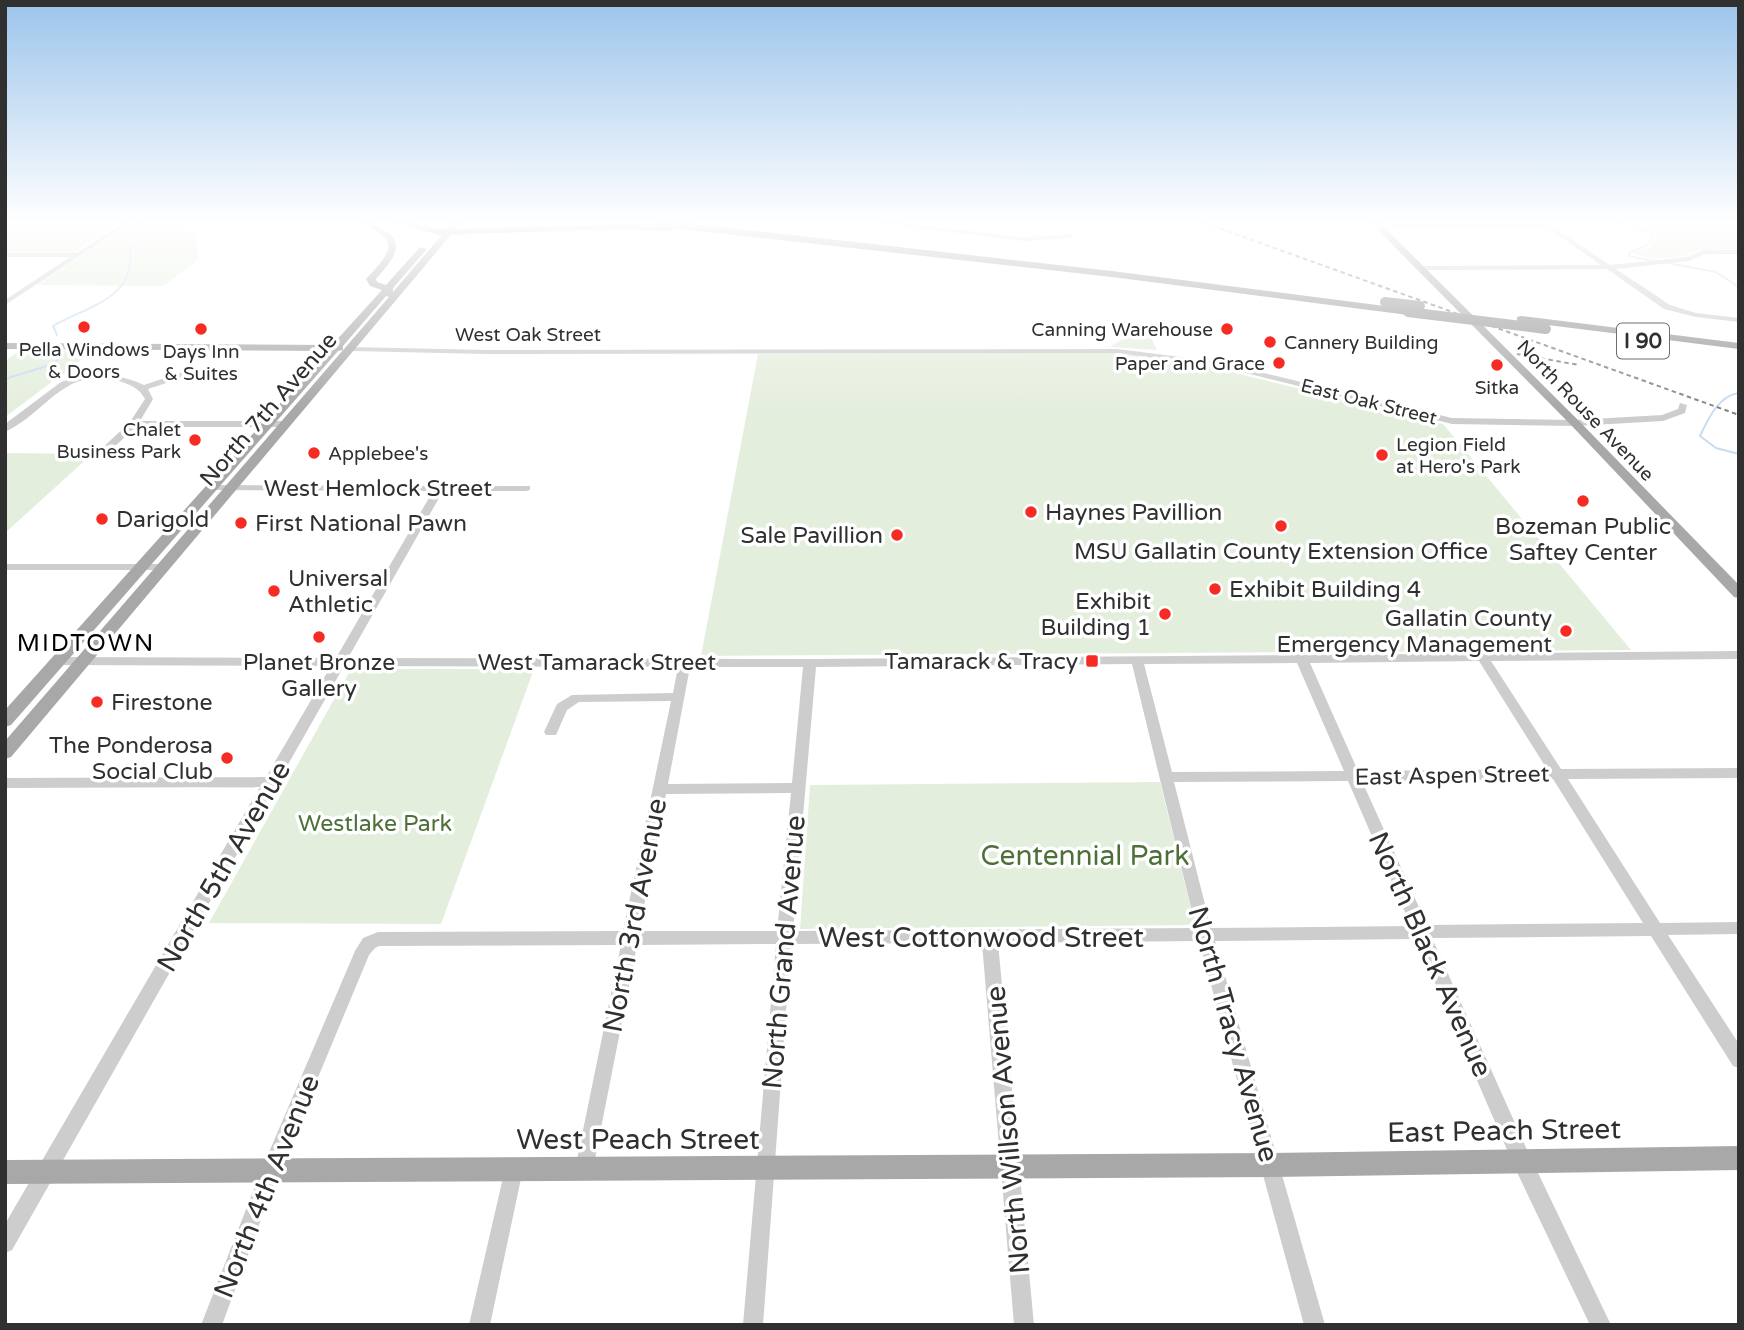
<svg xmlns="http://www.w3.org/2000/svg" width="1744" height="1330" font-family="'Varela Round',sans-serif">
<rect width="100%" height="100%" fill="#fff"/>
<path fill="#e4eedd" d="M 5,223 L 119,223 L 73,253 L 5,252 Z
M 131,223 L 162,223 L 194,230 L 199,259 L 163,286 L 37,285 Z
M 1621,223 L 1739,223 L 1739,249 L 1697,250 L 1684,256 L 1653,259 L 1633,253 L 1651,247 L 1656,234 Z
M 1145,325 L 1157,350 L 1110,347 Z
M 21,350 L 93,351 L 5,417 L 5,379 L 9,377 L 5,376 L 5,361 Z
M 1114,353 L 1187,361 L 1443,424 L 1631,650 L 701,656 L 758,354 Z
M 5,453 L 92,454 L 5,533 Z
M 351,669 L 534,669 L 441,924 L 209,923 Z
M 1160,782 L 1195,925 L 800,929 L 810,785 Z"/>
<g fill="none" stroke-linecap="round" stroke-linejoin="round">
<path stroke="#c8dcef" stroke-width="2" d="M 143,223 L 141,224 L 147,227
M 1618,223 L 1654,234 L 1648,245 L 1629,253 L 1629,256 L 1654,261
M 1668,263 L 1716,272 L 1739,287
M 57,335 L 53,326 C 87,306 136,299 130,250 L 145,234 L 140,234 L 142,232
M 5,379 L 53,364 L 63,355
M 1739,393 C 1719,395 1708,419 1700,436 L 1716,448 L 1739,454"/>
<path fill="#cdcdcd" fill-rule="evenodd" d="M 122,223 L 130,223 L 5,305 L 5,300 L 70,257 L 5,257 L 5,253 L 77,253 Z
M 874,223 L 899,223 L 1025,237 L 1071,234 L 1074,236 L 1071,238 L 1025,241 Z
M 1378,224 L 1549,224 L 1610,265 L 1687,257 L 1703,250 L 1739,250 L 1739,254 L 1704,254 L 1689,261 L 1616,269 L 1670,305 L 1696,313 L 1739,318 L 1739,322 L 1696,317 L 1664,309 L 1607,269 L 1420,270 L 1416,268 L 1420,266 L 1601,265 L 1548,228 L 1376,227 L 1375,226 Z
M 349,347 L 487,350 L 1117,349 L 1213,361 L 1452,418 L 1575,420 L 1662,415 L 1678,409 L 1680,403 L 1687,405 L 1685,413 L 1663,421 L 1575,426 L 1452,424 L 1213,365 L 1117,353 L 487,354 L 352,351 L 349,351 Z
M 194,368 L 198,371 L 197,373 L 148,389 L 153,399 L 140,421 L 286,421 L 291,424 L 286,427 L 136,427 L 103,457 L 100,458 L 95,455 L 97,453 L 130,422 L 145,399 C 139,388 131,385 119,381 C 63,366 47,413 5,432 L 5,424 L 61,382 C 89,372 116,372 144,385 Z
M 210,485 L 530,486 L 530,490 L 526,491 L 443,491 L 348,658 L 810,659 L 1296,655 L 1301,653 L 1306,655 L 1739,651 L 1739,659 L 1491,661 L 1561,769 L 1739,768 L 1739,778 L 1568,779 L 1660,923 L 1739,922 L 1739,934 L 1668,935 L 1739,1044 L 1739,1068 L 1733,1066 L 1651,936 L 1432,938 L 1528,1152 L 1611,1325 L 1590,1325 L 1514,1166 L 1416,939 L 1215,941 L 1325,1325 L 1304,1325 L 1199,941 L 998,943 L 1034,1325 L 1014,1325 L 982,943 L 791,944 L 763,1325 L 743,1325 L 776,944 L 637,945 L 593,1169 L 591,1176 L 584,1178 L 577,1176 L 575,1169 L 621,945 L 379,946 L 375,948 L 369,955 L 279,1171 L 222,1325 L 201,1325 L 261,1171 L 355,951 L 363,938 L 378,932 L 623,931 L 671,701 L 579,702 L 567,710 L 556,735 L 546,735 L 544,732 L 557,704 L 572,695 L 673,693 L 678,667 L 344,666 L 12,1250 L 5,1253 L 5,1224 L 260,787 L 5,788 L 5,778 L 266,777 L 331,666 L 58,665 L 52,661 L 58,657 L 336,658 L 433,491 L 206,490 L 205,488 ZM 1479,661 L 1547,769 L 1358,771 L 1310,663 ZM 1297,663 L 1344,771 L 1172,772 L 1144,664 ZM 1132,664 L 1196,928 L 793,931 L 816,667 ZM 690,667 L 803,667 L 792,783 L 668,784 ZM 1553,779 L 1643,923 L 1427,925 L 1362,781 ZM 1348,781 L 1411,926 L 1211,928 L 1174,782 ZM 791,793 L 777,931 L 639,931 L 666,794 Z
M 5,564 L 163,564 L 168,567 L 163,570 L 5,570 Z
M 514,1160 L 521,1162 L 523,1169 L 490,1325 L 469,1325 L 505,1169 L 507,1162 Z"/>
<path fill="#a8a8a8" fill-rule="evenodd" d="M 363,223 C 372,223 376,225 384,230 C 409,244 389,264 376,279 L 377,282 L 386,285 L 420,247 L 427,249 L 393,288 L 393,292 L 452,223 L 461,223 L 11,757 L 5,759 L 5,741 L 389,297 L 386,296 L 343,346 L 343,350 L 338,351 L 11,725 L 5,727 L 5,710 L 327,351 L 5,349 L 5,343 L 332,345 L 382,290 L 370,286 L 366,279 C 375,268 399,249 383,236 C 377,231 369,228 363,223 Z
M 1371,223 L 1380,223 L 1579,421 L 1739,585 L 1739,598 L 1734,597 L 1571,425 Z
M 1739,1146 L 1739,1170 L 1271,1177 L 5,1184 L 5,1160 L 1271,1153 Z"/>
<path fill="#979797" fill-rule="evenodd" d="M 397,223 L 414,223 L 438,229 L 686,223 L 1112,271 L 1408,309 L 1413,312 L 1408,315 L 1112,277 L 673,228 L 669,231 L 616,229 L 438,235 Z
M 1521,316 L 1739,343 L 1739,349 L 1517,321 L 1517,317 Z"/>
<path stroke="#858585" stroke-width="2" stroke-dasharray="4.5 3.5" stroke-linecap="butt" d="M 1205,223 L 1739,415
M 1517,354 L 1579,365"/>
<path stroke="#979797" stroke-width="10" d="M 1385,302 L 1420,306
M 1408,312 L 1546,329"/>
</g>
<linearGradient id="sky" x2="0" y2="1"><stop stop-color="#9bc4eb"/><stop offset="0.54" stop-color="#fff"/><stop offset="1" stop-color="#fff" stop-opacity="0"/></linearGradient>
<rect width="1744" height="410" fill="url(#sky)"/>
<g fill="#f52b24" stroke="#fff" stroke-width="2.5">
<circle cx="84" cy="327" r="7"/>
<circle cx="201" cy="329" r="7"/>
<circle cx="1227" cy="329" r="7"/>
<circle cx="1270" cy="342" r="7"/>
<circle cx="1279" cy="363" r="7"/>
<circle cx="1497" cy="365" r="7"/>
<circle cx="195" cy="440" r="7"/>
<circle cx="314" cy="453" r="7"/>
<circle cx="1382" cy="455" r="7"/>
<circle cx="1583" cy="501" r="7"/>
<circle cx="1031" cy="512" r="7"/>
<circle cx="102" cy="519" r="7"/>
<circle cx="241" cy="523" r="7"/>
<circle cx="1281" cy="526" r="7"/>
<circle cx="897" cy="535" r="7"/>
<circle cx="1215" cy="589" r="7"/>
<circle cx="274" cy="591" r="7"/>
<circle cx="1165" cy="614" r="7"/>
<circle cx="1566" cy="631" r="7"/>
<circle cx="319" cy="637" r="7"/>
<rect x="1085" y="654" width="14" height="14" rx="3.5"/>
<circle cx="97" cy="702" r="7"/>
<circle cx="227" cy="758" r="7"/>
</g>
<g text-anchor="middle" stroke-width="7" stroke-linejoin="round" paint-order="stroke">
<g font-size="19" fill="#303030" stroke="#fff" text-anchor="end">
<text x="1213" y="336">Canning Warehouse</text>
<text x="1284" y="349" text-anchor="start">Cannery Building</text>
<text x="84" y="356" text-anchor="middle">Pella Windows<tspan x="84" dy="22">&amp; Doors</tspan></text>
<text x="201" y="358" text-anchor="middle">Days Inn<tspan x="201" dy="22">&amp; Suites</tspan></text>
<text x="1265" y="370">Paper and Grace</text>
<text x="1497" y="394" text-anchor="middle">Sitka</text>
<text x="181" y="436">Chalet<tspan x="181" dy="22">Business Park</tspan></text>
<text x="1396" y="451" text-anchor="start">Legion Field<tspan x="1396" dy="22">at Hero's Park</tspan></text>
<text x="328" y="460" text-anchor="start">Applebee's</text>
</g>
<g font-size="19" fill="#303030" stroke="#fff">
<text x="528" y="341">West Oak Street</text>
<text transform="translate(1369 401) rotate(14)" y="7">East Oak Street</text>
<text transform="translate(1586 410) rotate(46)" y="7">North Rouse Avenue</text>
</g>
<rect fill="#fff" stroke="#6e6e6e" stroke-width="2" x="1617" y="323.5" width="52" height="35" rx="5"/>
<g font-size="21" font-weight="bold" fill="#303030">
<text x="1643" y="348">I 90</text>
</g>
<g font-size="23" fill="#303030" stroke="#fff">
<text transform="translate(268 409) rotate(-49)" y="8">North 7th Avenue</text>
<text x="378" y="496">West Hemlock Street</text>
<text x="597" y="670">West Tamarack Street</text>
<text transform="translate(1452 775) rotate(-1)" y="8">East Aspen Street</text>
</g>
<g font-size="23" fill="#303030" stroke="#fff" text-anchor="start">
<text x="1045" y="520">Haynes Pavillion</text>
<text x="116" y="527">Darigold</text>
<text x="255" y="531">First National Pawn</text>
<text x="1583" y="534" text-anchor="middle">Bozeman Public<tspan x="1583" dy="26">Saftey Center</tspan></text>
<text x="883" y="543" text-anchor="end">Sale Pavillion</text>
<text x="1281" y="559" text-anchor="middle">MSU Gallatin County Extension Office</text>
<text x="288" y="586">Universal<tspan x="288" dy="26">Athletic</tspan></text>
<text x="1229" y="597">Exhibit Building 4</text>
<text x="1151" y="609" text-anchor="end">Exhibit<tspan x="1151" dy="26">Building 1</tspan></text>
<text x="1552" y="626" text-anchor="end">Gallatin County<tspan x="1552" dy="26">Emergency Management</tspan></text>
<text x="1078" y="669" text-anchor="end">Tamarack &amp; Tracy</text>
<text x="319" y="670" text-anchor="middle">Planet Bronze<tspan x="319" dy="26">Gallery</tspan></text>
<text x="111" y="710">Firestone</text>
<text x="213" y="753" text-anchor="end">The Ponderosa<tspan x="213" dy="26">Social Club</tspan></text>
</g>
<g font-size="23" fill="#4d7039" stroke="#fff">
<text x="375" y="831">Westlake Park</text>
</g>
<g font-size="24" letter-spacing="2" fill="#000" stroke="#fff">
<text x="86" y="651">MIDTOWN</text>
</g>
<g font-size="28" fill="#4d7039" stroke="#fff">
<text x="1085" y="865">Centennial Park</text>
</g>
<g font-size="28" fill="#303030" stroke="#fff">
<text transform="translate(223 866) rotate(-60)" y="10">North 5th Avenue</text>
<text transform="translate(634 915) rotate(-79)" y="10">North 3rd Avenue</text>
<text x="981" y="947">West Cottonwood Street</text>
<text transform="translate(783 952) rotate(-85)" y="10">North Grand Avenue</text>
<text transform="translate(1431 954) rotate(66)" y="10">North Black Avenue</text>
<text transform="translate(1234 1034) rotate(74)" y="10">North Tracy Avenue</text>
<text transform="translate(1007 1130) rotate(-95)" y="10">North Willson Avenue</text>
<text transform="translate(1504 1130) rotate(-1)" y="10">East Peach Street</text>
<text x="638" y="1149">West Peach Street</text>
<text transform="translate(266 1186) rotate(-68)" y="10">North 4th Avenue</text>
</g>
</g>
<rect width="1744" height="1330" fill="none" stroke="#303030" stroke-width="14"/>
</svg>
